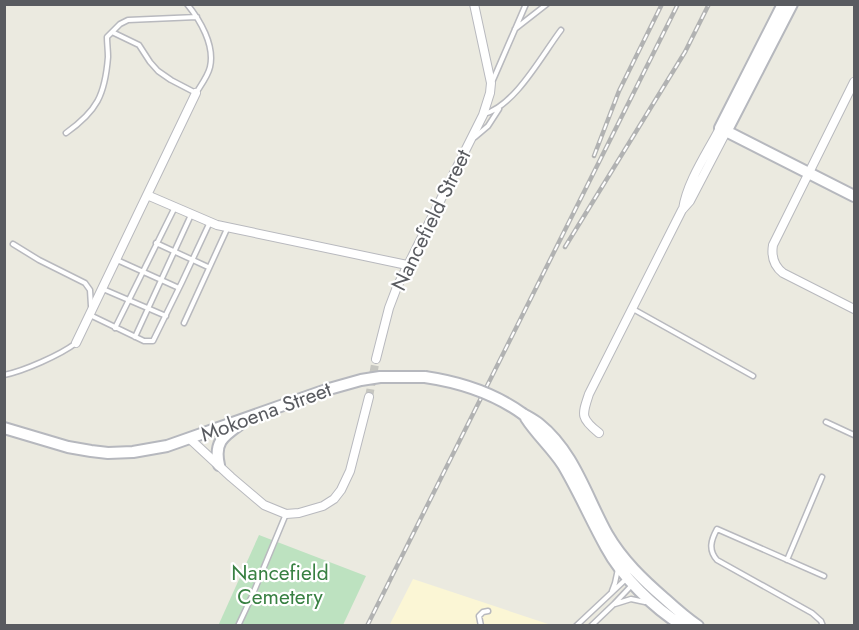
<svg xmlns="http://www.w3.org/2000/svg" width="859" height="630" font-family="Jost,sans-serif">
<rect width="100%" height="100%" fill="#ebeae0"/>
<path fill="#fbf6d5" d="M 413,579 L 551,625 L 389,626 Z"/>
<path fill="#bde2c0" d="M 259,535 L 366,576 L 343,625 L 218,626 Z"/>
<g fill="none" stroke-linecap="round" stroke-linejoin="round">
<path stroke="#c6c6c0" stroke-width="8" stroke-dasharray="8 4" stroke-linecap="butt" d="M 369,397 L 376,359"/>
<g stroke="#b8b9be" stroke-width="7">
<path id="lane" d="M 515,29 L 547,4
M 112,32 L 120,24 L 128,20 L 197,17
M 493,80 L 526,4
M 484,114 C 515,106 542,55 561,30
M 66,133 C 97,111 105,95 108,57 C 108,50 107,44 107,37 L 112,32 L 139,45 L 150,62 L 158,71 L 171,80 L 196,93 C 201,85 208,76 210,67 C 215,45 200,20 187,4
M 475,137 L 488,126 L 499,109
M 156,243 L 208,267
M 13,244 L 39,260 L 85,283 L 90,290 L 91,306
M 117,260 L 179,288
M 103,289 L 166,316
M 633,309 L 753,376
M 90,314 L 90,315 L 144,341 L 153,341 L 182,282 L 210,222
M 184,323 L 227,229
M 115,328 L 175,207
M 135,337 L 191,215
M 4,375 C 24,371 60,355 76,343
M 826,422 L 854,435
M 787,560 L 822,477
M 612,591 L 615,583 L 618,569
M 615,604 L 631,599 L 645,602
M 238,626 L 252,596 L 286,514
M 481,626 L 479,616 L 483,612 L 488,611
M 576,626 L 608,596 L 626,579
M 591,626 L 614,604 L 631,586
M 823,626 L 821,621 L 812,613 L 717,560 C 708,550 711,540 717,529 L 824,576"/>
</g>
<g stroke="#b8b9be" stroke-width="10">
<path id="street" d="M 854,82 L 773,245 C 771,257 774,266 783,273 L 854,309
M 147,195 L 217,225 L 407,265
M 683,209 C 687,182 707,153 720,128
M 76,343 L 196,93
M 376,359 L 389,308 L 397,287 L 483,115 L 490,93 L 491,83 L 474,4
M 599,433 C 580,418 582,415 589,394 L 682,210 L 690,201 L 726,132
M 190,439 L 231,477 L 264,505 L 286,514 L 299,513 L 323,506 L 334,499 L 341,490 L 350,471 L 369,397"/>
</g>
<g stroke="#b6b8be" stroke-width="14">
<path id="secondary" d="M 783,4 L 720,128 L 854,196
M 726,132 L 792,4
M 523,414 C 528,417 534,420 539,424 C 574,452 586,496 607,534 C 622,560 643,580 665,599 C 676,609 686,618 698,626
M 526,418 C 537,435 552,448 563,465 C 579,492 591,520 606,547 C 622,577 654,608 683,626
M 4,428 L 68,447 L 91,451 L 108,453 L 133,452 L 167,446 L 329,389 L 361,380 L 380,377 L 425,377
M 219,465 C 214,443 222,437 239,425"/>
</g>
<use href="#lane" stroke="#fff" stroke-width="4"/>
<use href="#street" stroke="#fff" stroke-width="8"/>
<use href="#secondary" stroke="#fff" stroke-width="10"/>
<g stroke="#b1b2b2" stroke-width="4.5">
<path id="rail" d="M 594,156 L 619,91 L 662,4
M 565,247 L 685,52 L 709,4
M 367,626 L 678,4"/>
</g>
<use href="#rail" stroke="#fff" stroke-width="2" stroke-dasharray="7" stroke-linecap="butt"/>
<g stroke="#b6b8be" stroke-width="14" stroke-linecap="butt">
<path id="secondary-bridge" d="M 425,377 C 459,382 494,393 523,414"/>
</g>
<use href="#secondary-bridge" stroke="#fff" stroke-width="10"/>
</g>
<g text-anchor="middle" stroke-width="4.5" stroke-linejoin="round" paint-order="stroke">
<g font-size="21" fill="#595b60" stroke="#fff">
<text transform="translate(431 220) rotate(-64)" y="7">Nancefield Street</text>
<text transform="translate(266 412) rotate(-20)" y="7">Mokoena Street</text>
</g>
<g font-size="21" fill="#388042" stroke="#fff">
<text x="280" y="580">Nancefield<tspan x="280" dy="24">Cemetery</tspan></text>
</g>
</g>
<rect width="859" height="630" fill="none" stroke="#595b60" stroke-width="12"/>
</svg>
